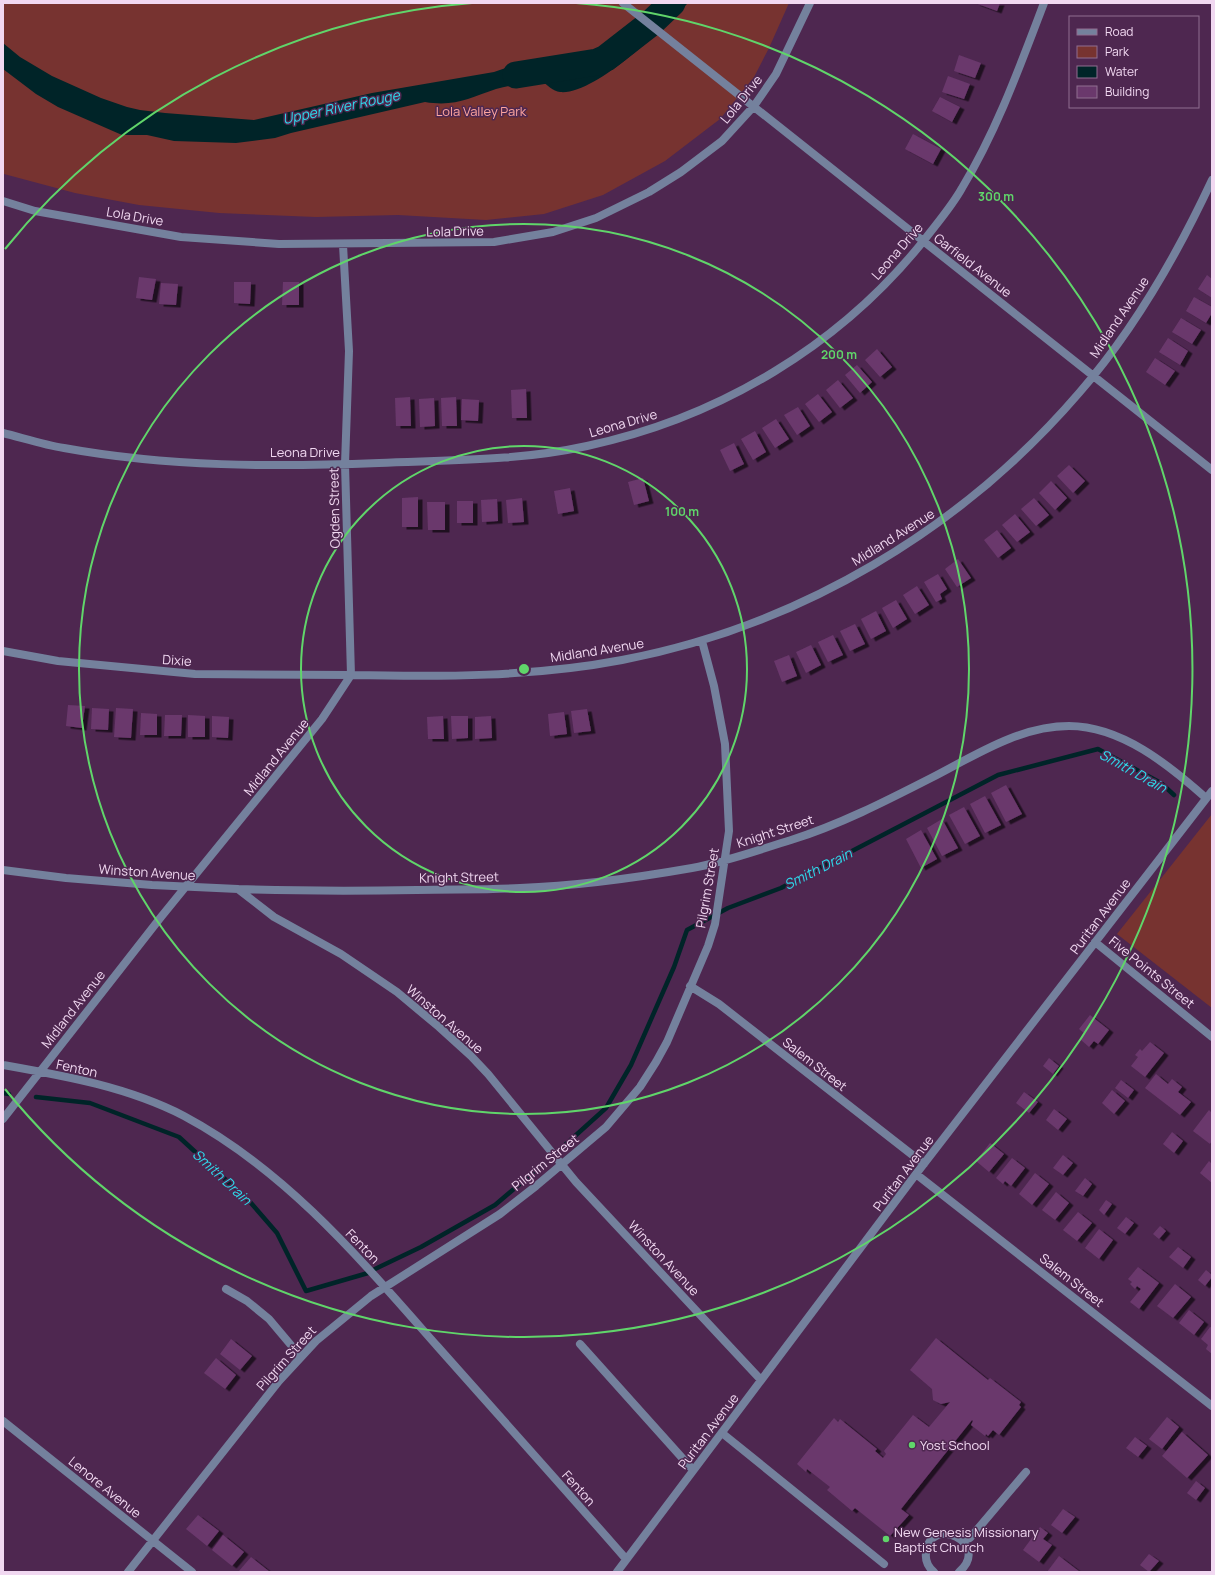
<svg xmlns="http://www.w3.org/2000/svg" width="1215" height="1575" font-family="Manrope,sans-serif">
<defs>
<filter id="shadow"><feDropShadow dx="4.5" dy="2.5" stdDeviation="0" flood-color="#0009"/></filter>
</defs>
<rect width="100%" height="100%" fill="#4e2750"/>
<path fill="#773330" d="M 3,3 L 789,3 L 769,48 L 754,77 L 720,119 L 665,161 L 603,195 L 544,214 L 486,220 L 398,215 L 316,217 L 219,213 L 139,205 L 75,193 L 4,174 Z
M 1212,814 L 1212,1008 L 1117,934 Z"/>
<path fill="#002428" d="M 658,3 L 688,3 C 665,27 594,96 560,92 C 553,91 547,85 542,81 C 526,83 511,85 496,89 C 469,98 455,107 425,102 L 291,133 L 275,138 L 236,143 L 174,141 L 147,135 L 122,135 L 58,107 L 36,94 L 3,69 L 3,43 L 20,57 L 52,76 L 101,98 L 127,107 L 140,110 L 165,113 L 254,120 L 372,93 L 494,72 L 526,61 L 537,61 L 557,72 L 569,72 L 594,57 Z"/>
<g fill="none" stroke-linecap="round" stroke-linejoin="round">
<path stroke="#002428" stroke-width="4.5" d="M 3,1093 L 9,1094
M 36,1097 L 90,1103 L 179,1137 L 251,1203 L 277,1233 L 306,1291 L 368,1273
M 565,1145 L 606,1108 L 631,1065 L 674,967 L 687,930 L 728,908 L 781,888 L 998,775 L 1098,749 L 1161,783 L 1174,795
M 375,1269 L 421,1247 L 495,1205 L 542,1165"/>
<path stroke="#002428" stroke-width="27" d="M 516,75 L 597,62 L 606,58 L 651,23 L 672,3"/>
</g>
<path fill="#6a386c" filter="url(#shadow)" d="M 975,3 L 1000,3 L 997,11 Z
M 959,55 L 981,63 L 975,78 L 954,71 Z
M 948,76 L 970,84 L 964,99 L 942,92 Z
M 940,97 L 960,107 L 952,122 L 932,111 Z
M 913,134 L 941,149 L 933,164 L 905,149 Z
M 1207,275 L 1212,279 L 1212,298 L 1198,289 Z
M 139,277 L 156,279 L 152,300 L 136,298 Z
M 234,282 L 251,282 L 250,304 L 234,303 Z
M 283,282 L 299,282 L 299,305 L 282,305 Z
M 161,283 L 178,284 L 176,305 L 159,304 Z
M 1194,297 L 1212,307 L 1212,313 L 1206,323 L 1186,311 Z
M 1181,318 L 1201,330 L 1192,344 L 1172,332 Z
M 1168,338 L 1188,351 L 1180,365 L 1159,352 Z
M 877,349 L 892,367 L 880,377 L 865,360 Z
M 1155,358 L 1175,371 L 1165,385 L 1146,372 Z
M 857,365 L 872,382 L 860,393 L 845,375 Z
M 838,380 L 853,398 L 840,408 L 826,390 Z
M 526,389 L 527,418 L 512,418 L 511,390 Z
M 818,394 L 832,412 L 819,422 L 805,404 Z
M 410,397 L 411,426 L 396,426 L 395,398 Z
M 456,397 L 457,426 L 442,426 L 441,398 Z
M 434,398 L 435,426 L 420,427 L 419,399 Z
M 462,399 L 479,400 L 478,421 L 461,420 Z
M 798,407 L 810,426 L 797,435 L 784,415 Z
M 776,419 L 789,439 L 775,448 L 762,428 Z
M 755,431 L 766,452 L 753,460 L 741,439 Z
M 734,443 L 744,464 L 730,471 L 720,450 Z
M 1069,465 L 1085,481 L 1073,493 L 1057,476 Z
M 643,478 L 649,501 L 634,505 L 628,482 Z
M 1051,481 L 1067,498 L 1055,510 L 1039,493 Z
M 570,488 L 574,511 L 558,514 L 554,491 Z
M 418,497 L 418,527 L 402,527 L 402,498 Z
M 522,498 L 524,522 L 508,523 L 506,500 Z
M 1034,498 L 1049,515 L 1036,526 L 1021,509 Z
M 497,499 L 498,521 L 482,522 L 481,500 Z
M 457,501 L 473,501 L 473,523 L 457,523 Z
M 427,502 L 445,502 L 445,530 L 428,530 Z
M 1015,514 L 1030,532 L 1017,542 L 1002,525 Z
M 997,530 L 1011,548 L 998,558 L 984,540 Z
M 958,559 L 971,578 L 957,587 L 945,569 Z
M 938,574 L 947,589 L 940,594 L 942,599 L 936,602 L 924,582 Z
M 917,586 L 929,605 L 915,614 L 903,595 Z
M 896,600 L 907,619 L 893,628 L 882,608 Z
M 876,611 L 886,631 L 871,639 L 861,619 Z
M 855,624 L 865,644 L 850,651 L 840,631 Z
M 833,635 L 843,655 L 828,662 L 818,642 Z
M 811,645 L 821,665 L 806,673 L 796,652 Z
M 789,655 L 797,676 L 782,682 L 774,661 Z
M 68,705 L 85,706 L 82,728 L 66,726 Z
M 92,708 L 109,709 L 108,730 L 91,729 Z
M 116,708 L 133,709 L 131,738 L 114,737 Z
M 587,709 L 591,731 L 574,733 L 571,711 Z
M 564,712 L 567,734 L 550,736 L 548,714 Z
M 141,713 L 157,714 L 157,735 L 140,735 Z
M 165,715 L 182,715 L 181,736 L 164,736 Z
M 188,715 L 205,716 L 205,737 L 188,737 Z
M 212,716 L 229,717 L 228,738 L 212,737 Z
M 443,716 L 444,739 L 428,739 L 427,717 Z
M 451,716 L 468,716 L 468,738 L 452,739 Z
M 491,716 L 492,738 L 475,739 L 475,717 Z
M 1006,785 L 1022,814 L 1006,822 L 991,793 Z
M 985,796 L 1001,825 L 985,833 L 970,804 Z
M 964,807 L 980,836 L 965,844 L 949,815 Z
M 942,819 L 958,848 L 942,856 L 927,828 Z
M 921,830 L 937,859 L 921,868 L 906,839 Z
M 1090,1015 L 1109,1030 L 1098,1044 L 1094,1041 L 1089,1047 L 1080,1039 L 1084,1033 L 1079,1029 Z
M 1150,1042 L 1164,1053 L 1145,1077 L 1131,1066 L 1138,1057 L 1135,1055 L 1140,1049 L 1142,1051 Z
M 1049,1058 L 1059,1066 L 1053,1074 L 1043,1066 Z
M 1156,1074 L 1168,1084 L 1172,1079 L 1182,1087 L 1178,1092 L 1191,1102 L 1180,1115 L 1145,1088 Z
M 1121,1080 L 1134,1090 L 1128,1098 L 1115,1088 Z
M 1112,1090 L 1125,1101 L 1114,1114 L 1102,1103 Z
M 1024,1092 L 1038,1102 L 1029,1113 L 1016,1103 Z
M 1054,1109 L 1067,1119 L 1058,1130 L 1046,1120 Z
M 1209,1110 L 1212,1113 L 1212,1141 L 1210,1144 L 1193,1131 Z
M 1172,1132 L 1183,1141 L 1174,1153 L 1163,1144 Z
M 990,1143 L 1004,1154 L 989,1172 L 976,1161 Z
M 1063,1155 L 1073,1163 L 1063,1175 L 1053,1168 Z
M 1012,1158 L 1025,1168 L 1011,1186 L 1005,1181 L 1003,1184 L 996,1178 Z
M 1209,1161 L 1212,1164 L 1212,1183 L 1200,1173 Z
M 1035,1173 L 1049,1184 L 1032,1205 L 1019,1194 Z
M 1085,1178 L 1092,1184 L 1083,1196 L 1075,1191 Z
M 1056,1192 L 1069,1203 L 1055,1220 L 1042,1210 Z
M 1106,1200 L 1112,1204 L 1104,1215 L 1099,1210 Z
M 1078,1212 L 1092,1223 L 1077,1241 L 1063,1230 Z
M 1126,1217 L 1134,1223 L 1125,1234 L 1117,1228 Z
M 1160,1226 L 1166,1231 L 1159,1239 L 1153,1234 Z
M 1099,1229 L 1113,1240 L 1099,1259 L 1085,1248 Z
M 1178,1247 L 1191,1257 L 1183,1268 L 1169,1257 Z
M 1138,1267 L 1159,1283 L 1139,1309 L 1130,1302 L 1141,1289 L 1137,1286 L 1135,1289 L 1130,1284 L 1132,1282 L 1128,1279 Z
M 1206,1270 L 1212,1275 L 1212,1277 L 1205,1286 L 1198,1280 Z
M 1175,1284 L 1191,1297 L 1173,1318 L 1157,1306 Z
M 1189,1310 L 1204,1322 L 1194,1335 L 1179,1323 Z
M 1210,1327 L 1212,1328 L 1212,1354 L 1206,1349 L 1208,1345 L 1201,1339 Z
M 936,1338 L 988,1380 L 990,1378 L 1021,1402 L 1019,1405 L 1021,1407 L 999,1435 L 993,1430 L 988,1436 L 986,1434 L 985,1436 L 971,1425 L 973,1421 L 972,1420 L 901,1509 L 909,1515 L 890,1536 L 855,1508 L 852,1511 L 827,1490 L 830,1487 L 807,1469 L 806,1472 L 797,1464 L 834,1418 L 838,1422 L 840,1419 L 877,1449 L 875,1451 L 883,1458 L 886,1454 L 884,1451 L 913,1415 L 929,1427 L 950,1402 L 941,1404 L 933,1400 L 932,1389 L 910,1370 Z
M 231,1339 L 252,1356 L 240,1370 L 220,1354 Z
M 216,1358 L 236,1375 L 225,1389 L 204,1373 Z
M 1167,1417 L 1179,1427 L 1162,1449 L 1149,1439 Z
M 1182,1432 L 1208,1455 L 1187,1478 L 1162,1456 Z
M 1135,1437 L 1147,1446 L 1138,1457 L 1126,1448 Z
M 1196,1481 L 1205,1488 L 1196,1500 L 1187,1493 Z
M 1063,1509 L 1075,1517 L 1062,1533 L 1051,1525 Z
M 198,1515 L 219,1531 L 207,1546 L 186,1529 Z
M 1040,1527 L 1048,1533 L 1043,1539 L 1052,1545 L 1039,1562 L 1023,1550 Z
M 223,1535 L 244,1552 L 232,1566 L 212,1550 Z
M 1149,1554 L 1159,1561 L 1149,1572 L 1140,1565 Z
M 1059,1556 L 1080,1572 L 1047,1572 Z
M 251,1557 L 270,1572 L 239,1571 Z"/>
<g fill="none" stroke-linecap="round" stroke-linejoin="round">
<path stroke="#74819d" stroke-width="8" d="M 722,1433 L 884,1564
M 962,1540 L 970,1538 L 1026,1472"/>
<path stroke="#74819d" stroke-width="8" d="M 623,3 L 1212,470
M 3,201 L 35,211 L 181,237 L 279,244 L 494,242 L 553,232 L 596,218 L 649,192 L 681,172 L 722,141 L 754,106 L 776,74 L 810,3
M 3,433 C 23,438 44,445 64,448 C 168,467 275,467 379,463 C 449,460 519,461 587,446 C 719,418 841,345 925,239 C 938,222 952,206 962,188 C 997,130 1020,66 1044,3
M 3,651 L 58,661 L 195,674 L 351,675 L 345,464 L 349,351 L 343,245
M 3,870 L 66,878 L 152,885 L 238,889 L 274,917 L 341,954 L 397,992 L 439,1027 L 471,1056 L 488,1074 L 576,1182 L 761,1380
M 238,889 C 298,891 357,891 417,890 C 451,889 485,890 520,888 C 577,886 635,878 692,868 C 726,862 758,850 791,840 C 839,825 886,801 931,778 C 974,756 1019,726 1069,726 C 1121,726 1169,765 1206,798
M 1095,942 L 1212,1037
M 690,986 L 719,1004 L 924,1164
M 3,1065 C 65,1076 128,1087 184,1116 C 287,1171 362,1261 438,1347 C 501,1418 564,1488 626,1559
M 3,1119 L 161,917 L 322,719 L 351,675 C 441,677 533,677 622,660 C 800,626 962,529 1079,393 C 1134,330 1177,255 1212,180
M 916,1174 L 1212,1406
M 226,1289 L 247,1301 L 269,1319 L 301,1357
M 580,1344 L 693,1470
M 3,1421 L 192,1572
M 128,1572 L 279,1381 L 316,1341 L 371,1296 L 500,1214 L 536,1186 L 606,1127 L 640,1087 L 656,1062 L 667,1042 L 708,946 L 715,924 L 729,831 L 725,744 L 714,686 L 702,641
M 617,1572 L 916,1174 L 1212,791
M 934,1572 C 928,1567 925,1561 926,1553 C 930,1513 992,1544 959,1572"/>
</g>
<g fill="none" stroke="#60d56a" stroke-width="2">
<circle cx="524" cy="669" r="223"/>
<circle cx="524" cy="669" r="445"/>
<path d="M5 249A668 668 0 0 1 472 3M576 3A668 668 0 1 1 5 1089"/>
</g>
<g fill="#60d56a" stroke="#4e2750" stroke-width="1.5">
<circle cx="912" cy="1445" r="4"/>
<circle cx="886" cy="1539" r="4"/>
</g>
<g text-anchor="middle" stroke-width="3" stroke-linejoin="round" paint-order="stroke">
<g font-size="13" fill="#f1d8f1" stroke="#4e2750">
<text transform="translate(741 99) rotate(-51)" y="5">Lola Drive</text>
<text transform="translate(135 216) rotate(10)" y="5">Lola Drive</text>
<text transform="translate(455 231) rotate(-1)" y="5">Lola Drive</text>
<text transform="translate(897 251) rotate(-49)" y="5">Leona Drive</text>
<text transform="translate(973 265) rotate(38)" y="5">Garfield Avenue</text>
<text transform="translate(1119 317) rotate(-56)" y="5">Midland Avenue</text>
<text transform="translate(623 423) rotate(-16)" y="5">Leona Drive</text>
<text x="305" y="457">Leona Drive</text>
<text transform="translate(334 508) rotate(-91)" y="5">Ogden Street</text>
<text transform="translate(893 537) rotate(-32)" y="5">Midland Avenue</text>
<text transform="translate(597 650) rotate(-9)" y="5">Midland Avenue</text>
<text transform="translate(177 660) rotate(4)" y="5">Dixie</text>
<text transform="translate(276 757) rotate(-51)" y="5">Midland Avenue</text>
<text transform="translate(775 831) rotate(-18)" y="5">Knight Street</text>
<text transform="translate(147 872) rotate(4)" y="5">Winston Avenue</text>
<text transform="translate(459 877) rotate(-1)" y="5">Knight Street</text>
<text transform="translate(707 888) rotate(-80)" y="5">Pilgrim Street</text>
<text transform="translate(1100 916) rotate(-53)" y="5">Puritan Avenue</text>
<text transform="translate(1152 972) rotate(39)" y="5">Five Points Street</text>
<text transform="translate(73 1009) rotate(-52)" y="5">Midland Avenue</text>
<text transform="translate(445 1019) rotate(41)" y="5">Winston Avenue</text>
<text transform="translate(815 1064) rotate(38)" y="5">Salem Street</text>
<text transform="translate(77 1068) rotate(12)" y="5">Fenton</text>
<text transform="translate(545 1162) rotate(-39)" y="5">Pilgrim Street</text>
<text transform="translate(903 1173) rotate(-53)" y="5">Puritan Avenue</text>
<text transform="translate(363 1246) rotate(46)" y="5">Fenton</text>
<text transform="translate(664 1258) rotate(47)" y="5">Winston Avenue</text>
<text transform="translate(1072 1280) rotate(38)" y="5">Salem Street</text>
<text transform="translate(286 1358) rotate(-48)" y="5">Pilgrim Street</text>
<text transform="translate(708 1431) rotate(-53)" y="5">Puritan Avenue</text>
<text transform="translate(105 1487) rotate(39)" y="5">Lenore Avenue</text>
<text transform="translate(579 1488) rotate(48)" y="5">Fenton</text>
</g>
<g font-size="13" fill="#ffa69e" stroke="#4e2750">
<text x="481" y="116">Lola Valley Park</text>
</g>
<g font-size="13" fill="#f1d8f1" stroke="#4e2750" text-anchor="start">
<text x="920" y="1450">Yost School</text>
<text x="894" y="1537">New Genesis Missionary<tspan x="894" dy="15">Baptist Church</tspan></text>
</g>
<g font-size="14" font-style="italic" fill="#2ddbec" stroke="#4e2750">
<text transform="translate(341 107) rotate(-12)" y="5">Upper River Rouge</text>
<text transform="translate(1133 771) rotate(29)" y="5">Smith Drain</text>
<text transform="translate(818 869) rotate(-27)" y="5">Smith Drain</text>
<text transform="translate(222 1177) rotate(43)" y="5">Smith Drain</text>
</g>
</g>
<circle cx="524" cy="669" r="6" fill="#60d56a" stroke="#4e2750" stroke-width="2"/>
<g font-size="12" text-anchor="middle" font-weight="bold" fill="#60d56a" stroke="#4e2750" stroke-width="3" stroke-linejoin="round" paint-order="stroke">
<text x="996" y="201">300 m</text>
<text x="839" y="359">200 m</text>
<text x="682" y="516">100 m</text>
</g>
<rect width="1215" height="1575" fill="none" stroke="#f1d8f1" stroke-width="8"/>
<rect x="1069" y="16" width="130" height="92" fill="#4e2750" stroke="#8f6e90"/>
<rect x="1077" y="29" width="20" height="6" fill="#74819d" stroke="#8f6e90"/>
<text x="1105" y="36" font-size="12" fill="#f1d8f1">Road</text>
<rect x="1077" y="46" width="20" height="12" fill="#773330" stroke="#8f6e90"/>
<text x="1105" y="56" font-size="12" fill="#f1d8f1">Park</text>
<rect x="1077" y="66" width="20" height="12" fill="#002428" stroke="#8f6e90"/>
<text x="1105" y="76" font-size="12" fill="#f1d8f1">Water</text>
<rect x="1077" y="86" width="20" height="12" fill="#6a386c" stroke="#8f6e90"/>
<text x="1105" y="96" font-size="12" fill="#f1d8f1">Building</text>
</svg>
